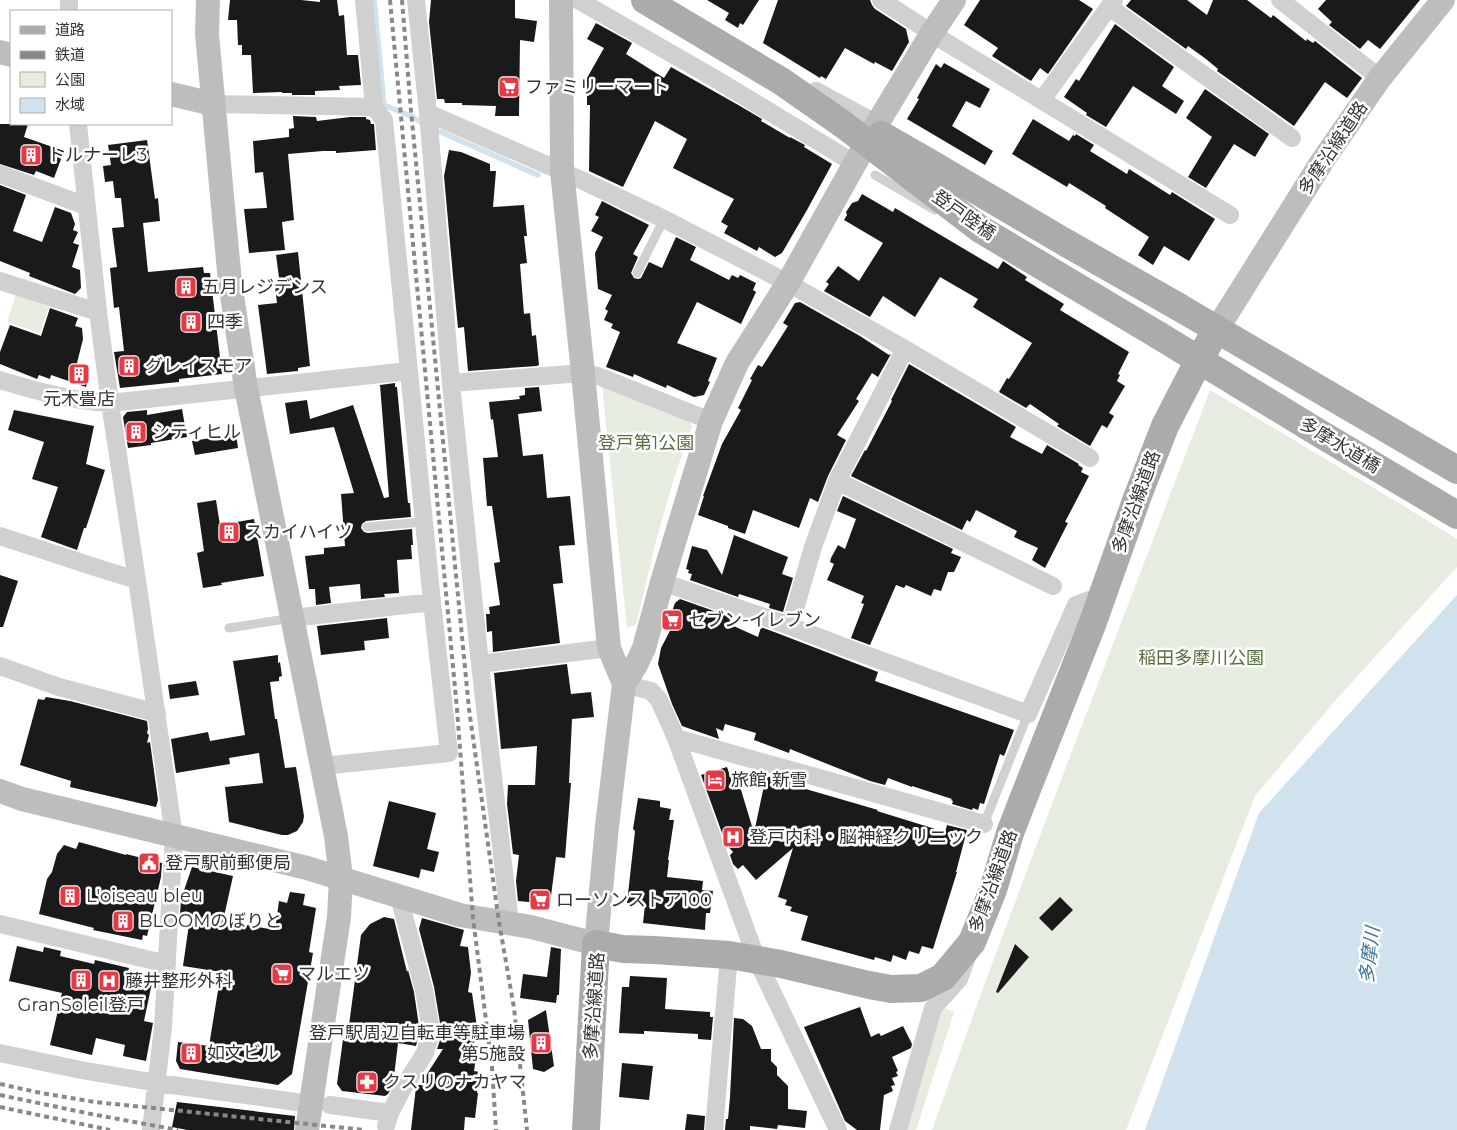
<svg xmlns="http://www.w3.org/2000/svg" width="1457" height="1130" font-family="Montserrat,'Noto Sans JP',sans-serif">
<rect width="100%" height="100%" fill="#fff"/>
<path fill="#e6ecdf" d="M 16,295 L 49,306 L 40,333 L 7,322 Z
M 602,385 L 689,420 L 692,426 L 674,478 L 657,537 L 636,625 L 627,628 Z
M 1210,390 L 1399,503 L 1457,539 L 1457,567 L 1334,702 L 1255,796 L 1126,1130 L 932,1130 C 1020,881 1117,636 1210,390 Z
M 941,1007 L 954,1012 L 916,1130 L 906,1130 Z"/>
<path fill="#cfe2ee" d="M 1457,595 L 1457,1130 L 1145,1130 L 1259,813 Z"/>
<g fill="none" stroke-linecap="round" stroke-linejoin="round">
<path stroke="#cfe2ee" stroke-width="5.5" d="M 374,0 L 384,105 L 413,117 L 425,125 L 538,175"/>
</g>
<path fill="#1a1a1a" d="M 230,0 L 301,0 L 320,2 L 320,0 L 337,0 L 339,16 L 344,15 L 347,55 L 358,55 L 361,85 L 339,86 L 340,90 L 315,91 L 315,95 L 292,95 L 292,93 L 282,93 L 282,92 L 253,93 L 251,55 L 242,55 L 242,45 L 238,45 L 237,20 L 228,20 Z
M 431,0 L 515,0 L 515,18 L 537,21 L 534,42 L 520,40 L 519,116 L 495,116 L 496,106 L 462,105 L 462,103 L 445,103 L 444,99 L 437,99 L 429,22 Z
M 707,0 L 759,0 L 743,25 L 740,23 L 738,28 L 725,20 L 729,13 Z
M 778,0 L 870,0 L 872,5 L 875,9 L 906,29 L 909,42 L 892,71 L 875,62 L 874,64 L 845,48 L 826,79 L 821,76 L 820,78 L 763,43 Z
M 980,0 L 1079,0 L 1093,9 L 1048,74 L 1040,68 L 1031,81 L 992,56 L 998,48 L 964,25 Z
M 1131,0 L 1187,0 L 1207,15 L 1213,0 L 1247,0 L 1271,18 L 1273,15 L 1306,41 L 1307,39 L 1313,43 L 1315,41 L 1362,78 L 1347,98 L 1325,82 L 1294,126 L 1217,71 L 1218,69 L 1206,59 L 1188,46 L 1186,49 L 1126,6 Z
M 1326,0 L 1420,0 L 1380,49 L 1368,40 L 1360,49 L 1329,25 L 1332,22 L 1318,9 Z
M 596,23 L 632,43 L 626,54 L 664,78 L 671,67 L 740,106 L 762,119 L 761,121 L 790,138 L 790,137 L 805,145 L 804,147 L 832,164 L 807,210 L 782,253 L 775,257 L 759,247 L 757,251 L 724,233 L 728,226 L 721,222 L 734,199 L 673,168 L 687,139 L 655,121 L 623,187 L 589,171 L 590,105 L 587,105 L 587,78 L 604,48 L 587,39 Z
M 1115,24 L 1174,67 L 1162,86 L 1184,101 L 1176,114 L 1133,86 L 1106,127 L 1086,115 L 1087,113 L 1064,97 L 1076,79 L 1079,81 Z
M 944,63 L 990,89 L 980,108 L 966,101 L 952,126 L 993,151 L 985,165 L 907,119 L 919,99 L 917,98 L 936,64 L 941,68 Z
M 1205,89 L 1269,134 L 1255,157 L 1234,144 L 1206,188 L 1188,177 L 1212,137 L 1186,118 Z
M 293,116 L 316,117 L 317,121 L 350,117 L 366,117 L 366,119 L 370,120 L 371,124 L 374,124 L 376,150 L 336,153 L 336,151 L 323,151 L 288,154 L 294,220 L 282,222 L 285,250 L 249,253 L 244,209 L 267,208 L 263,172 L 255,173 L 253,141 L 289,137 L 289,129 L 294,128 Z
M 1033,119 L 1069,141 L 1073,135 L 1075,136 L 1076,134 L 1094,145 L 1090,151 L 1127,174 L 1129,169 L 1170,195 L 1172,192 L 1215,219 L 1189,261 L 1164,246 L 1153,265 L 1138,255 L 1149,237 L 1105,208 L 1106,206 L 1069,183 L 1067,187 L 1012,154 Z
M 0,124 L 28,124 L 24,137 L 64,151 L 54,178 L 36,171 L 34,175 L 0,164 Z
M 147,140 L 155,199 L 158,198 L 160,221 L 143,223 L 148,272 L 203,267 L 204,273 L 210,273 L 222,374 L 179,379 L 179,382 L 120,388 L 114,352 L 124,351 L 119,307 L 114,308 L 110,268 L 117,267 L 112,228 L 124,227 L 121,198 L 115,198 L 113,181 L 105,182 L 103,166 L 111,165 L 108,145 Z
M 449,150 L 461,152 L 490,164 L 490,171 L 496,171 L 493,207 L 524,205 L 527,236 L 524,236 L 527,263 L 520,264 L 524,314 L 530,313 L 532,336 L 536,335 L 539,365 L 537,366 L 468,371 L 464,327 L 458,328 L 453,276 L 444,176 Z
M 0,185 L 26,195 L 13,231 L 42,242 L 55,207 L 71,213 L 75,224 L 73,230 L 78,232 L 73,243 L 79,245 L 72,267 L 80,270 L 81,288 L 75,294 L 29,276 L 30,273 L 0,261 Z
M 862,194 L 893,212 L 895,208 L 998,269 L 1003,261 L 1027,277 L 1025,280 L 1064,304 L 1060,310 L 1129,352 L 1118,374 L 1120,375 L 1117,381 L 1125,386 L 1109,413 L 1114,416 L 1107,428 L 1102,425 L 1090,446 L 1057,426 L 1059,424 L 1030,404 L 1026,408 L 999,392 L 1007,378 L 1009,379 L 1032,343 L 973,307 L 978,299 L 940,277 L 915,317 L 883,296 L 870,317 L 824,291 L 829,284 L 826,282 L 838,266 L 859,281 L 883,243 L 844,220 L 847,215 L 846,212 L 852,203 L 858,201 Z
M 602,201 L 649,225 L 633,254 L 638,257 L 631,273 L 634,278 L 638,279 L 641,278 L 649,262 L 662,268 L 676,237 L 696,247 L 690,260 L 729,280 L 732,275 L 738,278 L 740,275 L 756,283 L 753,290 L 756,292 L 741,324 L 697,302 L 677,343 L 717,358 L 708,381 L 710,382 L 704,395 L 694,397 L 667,385 L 666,388 L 634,374 L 633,377 L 606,367 L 620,332 L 611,328 L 613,324 L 604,320 L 608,311 L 605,309 L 612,295 L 598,289 L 595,253 L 603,237 L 591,231 L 599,217 L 595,215 Z
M 298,252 L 310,366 L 298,368 L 298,371 L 267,374 L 258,305 L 277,303 L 275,286 L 280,285 L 276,255 Z
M 800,302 L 860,336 L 889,355 L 891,354 L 878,377 L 872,373 L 856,399 L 859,401 L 837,435 L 846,440 L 828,476 L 818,502 L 810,498 L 799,528 L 753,510 L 745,534 L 728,528 L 728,526 L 698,515 L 704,496 L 703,496 L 722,444 L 741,410 L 738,408 L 752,380 L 750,379 L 758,365 L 762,367 L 788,326 L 783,323 L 795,303 Z
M 50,308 L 78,318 L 75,326 L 82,328 L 83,339 L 77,363 L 88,367 L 89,376 L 86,387 L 51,375 L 50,379 L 39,375 L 37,379 L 0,364 L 0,352 L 10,325 L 41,336 Z
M 909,364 L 1016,427 L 1010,437 L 1042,454 L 1047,445 L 1079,464 L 1078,465 L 1083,468 L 1081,472 L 1089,476 L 1065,522 L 1068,523 L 1045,568 L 1032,560 L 1038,548 L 1014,537 L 1017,531 L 976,510 L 970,522 L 967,520 L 962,530 L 851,476 L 865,450 L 866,451 L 892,401 L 891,400 Z
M 395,383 L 395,387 L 397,387 L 408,503 L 410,503 L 411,517 L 366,521 L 362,524 L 361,528 L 364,532 L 368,533 L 412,529 L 413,545 L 411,545 L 412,559 L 397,560 L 399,593 L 384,594 L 385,597 L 361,599 L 360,584 L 329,587 L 331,603 L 316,605 L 315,589 L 309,589 L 305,556 L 324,554 L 324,548 L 345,546 L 341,494 L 354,493 L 334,427 L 290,434 L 285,403 L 307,400 L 310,419 L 353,405 L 384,498 L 389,497 L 380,385 Z
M 539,387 L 542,411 L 518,414 L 523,456 L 543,454 L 547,498 L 570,496 L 575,545 L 559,546 L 563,583 L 553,584 L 560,643 L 493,652 L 492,631 L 487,632 L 486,614 L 490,614 L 489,607 L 500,605 L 494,563 L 500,562 L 492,506 L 487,506 L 483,458 L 498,457 L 493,419 L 491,420 L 489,402 L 520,399 L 519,396 L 525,395 L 525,388 Z
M 182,409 L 187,437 L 151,443 L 151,445 L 128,448 L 123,417 L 127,412 L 147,410 L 147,415 Z
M 14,410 L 94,426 L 86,464 L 105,470 L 86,528 L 84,528 L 77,550 L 41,537 L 58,487 L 32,479 L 44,442 L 8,430 Z
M 236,434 L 238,448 L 195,455 L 192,441 Z
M 843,496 L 953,549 L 951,553 L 961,557 L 954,572 L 948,572 L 941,591 L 934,589 L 931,596 L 906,585 L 904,588 L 896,585 L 870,645 L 851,638 L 864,604 L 861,603 L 864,596 L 827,580 L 834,564 L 830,562 L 831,558 L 838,545 L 845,549 L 856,519 L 837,511 Z
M 216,500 L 220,525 L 254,519 L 264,576 L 221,583 L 222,585 L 203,588 L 197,553 L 204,551 L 197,503 Z
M 734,535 L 788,557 L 782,574 L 793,578 L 783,612 L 769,608 L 770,604 L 739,594 L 738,597 L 690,580 L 692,574 L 688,573 L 689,570 L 686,569 L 692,546 L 707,550 L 722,575 Z
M 0,575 L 18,581 L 3,627 L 0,627 Z
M 680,599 L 731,617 L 729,624 L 758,637 L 761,627 L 777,633 L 878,672 L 875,681 L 1014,730 L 1004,756 L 1000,754 L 984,804 L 980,803 L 978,810 L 973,808 L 972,810 L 952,804 L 953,801 L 951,800 L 952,799 L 912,786 L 912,787 L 888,778 L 885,785 L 870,781 L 790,749 L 789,753 L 754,740 L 756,733 L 725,724 L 723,731 L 716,728 L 719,739 L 682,726 L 672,704 L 658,664 L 661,648 L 673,625 L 668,623 L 675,603 Z
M 387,618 L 389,638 L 364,641 L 365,650 L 321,655 L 317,626 Z
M 278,655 L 278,663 L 280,662 L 282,676 L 279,677 L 279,681 L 270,682 L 275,719 L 277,719 L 285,768 L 296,767 L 304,816 L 303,822 L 297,831 L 288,835 L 282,835 L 229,822 L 225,787 L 263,783 L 259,753 L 229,758 L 230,764 L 176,773 L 171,739 L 208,732 L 210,741 L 245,735 L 233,661 Z
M 567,664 L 571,694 L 591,692 L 594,717 L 572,719 L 569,783 L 571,783 L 565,858 L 556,857 L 550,904 L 518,901 L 516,881 L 519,855 L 513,854 L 507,804 L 508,785 L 535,785 L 537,746 L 501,749 L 494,673 Z
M 196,681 L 199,695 L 170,699 L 168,685 Z
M 46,697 L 70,701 L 147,721 L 148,729 L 147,733 L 149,735 L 147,743 L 150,742 L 158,800 L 156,807 L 70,787 L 71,781 L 20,765 L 38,699 L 44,700 Z
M 727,767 L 732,782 L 738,780 L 754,833 L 766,776 L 792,782 L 792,785 L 878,810 L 877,811 L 945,832 L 947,825 L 967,830 L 956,872 L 957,872 L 933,949 L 922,946 L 919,954 L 909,951 L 906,960 L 893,955 L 891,962 L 875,957 L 874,960 L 801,940 L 808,916 L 790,911 L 792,907 L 785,905 L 787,900 L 778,897 L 793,848 L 756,880 L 743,865 L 738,869 L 733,864 L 730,855 L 733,852 L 726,844 L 701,775 Z
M 638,798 L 660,801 L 660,807 L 671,809 L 669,820 L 674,820 L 668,860 L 669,860 L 667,877 L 703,881 L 702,890 L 713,891 L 710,913 L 706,913 L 705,930 L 643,923 L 645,905 L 627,903 L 635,831 L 633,829 Z
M 389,801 L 436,813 L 427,849 L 439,852 L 434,872 L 421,869 L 419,878 L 373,866 Z
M 79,842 L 126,855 L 126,854 L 162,863 L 161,877 L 147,936 L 143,935 L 142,940 L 93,930 L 94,928 L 39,914 L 47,879 L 52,872 L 57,854 L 64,845 L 76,849 Z
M 192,867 L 233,876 L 223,921 L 275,930 L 279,901 L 287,903 L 290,892 L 305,894 L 303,905 L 316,908 L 309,952 L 313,953 L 292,1074 L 278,1085 L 180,1069 L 176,1061 L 178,1042 L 209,1046 L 221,972 L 183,966 L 190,917 L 180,915 L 181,899 Z
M 1060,897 L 1073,910 L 1052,931 L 1039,918 Z
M 384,917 L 394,919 L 407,972 L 408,970 L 414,992 L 419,1026 L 418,1037 L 416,1046 L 398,1043 L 393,1085 L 388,1094 L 385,1096 L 342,1091 L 337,1084 L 343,1039 L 347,1040 L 361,935 L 370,924 Z
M 422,918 L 464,930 L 460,946 L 468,947 L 471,973 L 468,992 L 472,993 L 477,1027 L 473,1049 L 477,1050 L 474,1071 L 479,1072 L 477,1093 L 478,1093 L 475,1118 L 465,1117 L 464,1130 L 411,1130 L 416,1087 L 417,1085 L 420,1085 L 443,1049 L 437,1049 L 440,1040 L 440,1023 L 434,987 L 419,929 Z
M 1015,944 L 1029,957 L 998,993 L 996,992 Z
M 17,946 L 43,952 L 44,947 L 61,951 L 60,956 L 94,964 L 95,960 L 129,968 L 128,972 L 153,978 L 144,1021 L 153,1023 L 146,1061 L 123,1056 L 125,1045 L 96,1038 L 92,1055 L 50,1045 L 62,993 L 9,981 Z
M 551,947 L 561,949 L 559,995 L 557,995 L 556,1003 L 520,998 L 523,974 L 547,977 Z
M 630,976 L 667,978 L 665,1009 L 710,1012 L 710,1017 L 713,1017 L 711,1040 L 698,1039 L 698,1034 L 644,1031 L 644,1034 L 619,1033 L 622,987 L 629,987 Z
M 860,1007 L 871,1037 L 879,1033 L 881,1036 L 903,1026 L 912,1044 L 911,1048 L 892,1057 L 898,1071 L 896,1072 L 898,1076 L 892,1078 L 895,1085 L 891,1086 L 893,1091 L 884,1095 L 880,1130 L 857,1130 L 845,1121 L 804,1027 Z
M 546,1010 L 554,1066 L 544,1072 L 533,1069 L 528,1020 Z
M 734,1018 L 743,1019 L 752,1026 L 761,1049 L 771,1049 L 771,1061 L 777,1067 L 777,1075 L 788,1086 L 788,1109 L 807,1111 L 805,1128 L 778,1125 L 777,1129 L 750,1126 L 750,1130 L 725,1130 L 726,1119 L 728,1119 L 730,1097 Z
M 622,1063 L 653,1066 L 649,1100 L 619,1097 Z
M 177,1102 L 295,1116 L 294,1130 L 187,1130 L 172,1127 Z
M 687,1114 L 705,1116 L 704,1130 L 685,1130 Z"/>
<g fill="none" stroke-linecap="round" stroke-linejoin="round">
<path stroke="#d0d0d0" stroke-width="9" d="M 875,175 L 935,210
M 637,273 L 664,219
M 367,527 L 423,522
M 229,628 L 292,618
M 984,824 L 1028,714"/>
<path stroke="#d0d0d0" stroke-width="18" d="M 69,0 L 69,11
M 416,0 L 428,113 L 451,383 L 480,664 L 510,924
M 578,0 L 714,78 L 854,163
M 881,0 L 944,41 L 1230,215
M 1280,0 L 1380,78
M 1109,7 L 1292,138
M 816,91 L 877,124
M 1042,100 L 1114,0
M 213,104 L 374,107
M 428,113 L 579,179 L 664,219 L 788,283 L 905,349 L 1090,458
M 78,124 L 98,312 L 110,403 L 137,580 L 174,836 L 163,1027 L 151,1130
M 0,174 L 86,206
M 0,281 L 98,312
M 0,380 C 36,391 72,401 110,403 L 409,371
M 451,383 L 583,373 L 598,376 L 711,421
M 837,481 L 1053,586
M 0,536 L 104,570 L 137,580
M 662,582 L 790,626 L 844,647 L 1028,714 L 1076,605 L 1098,597 L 1104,593
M 292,618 L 432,602 L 384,120 L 374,107 L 364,0
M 790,626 L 813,547 L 837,481 L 905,349
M 480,664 L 609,648
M 0,666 L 59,687 L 157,713
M 624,684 L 651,691 L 659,700 L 676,738 L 757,960 L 838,1130
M 676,738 L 984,824
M 322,766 L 449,753 L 432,602
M 0,924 L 167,964
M 0,1053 L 81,1070 L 157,1083 L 311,1104
M 330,1105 L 390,1113
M 386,1126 L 390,1113 L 403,1088 L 425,1053 L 429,1039 L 430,1025 L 424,990 L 399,897
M 714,1130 L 729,955
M 898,1130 L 933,1008 L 959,979 L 967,957"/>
<path stroke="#bdbdbd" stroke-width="24" d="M 208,0 L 207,34 L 230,282 L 246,388 L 336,836 L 341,878 L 339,917 L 307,1130
M 561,0 L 562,171 L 583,373 L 609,648 L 624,684
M 0,52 L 11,55
M 171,94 L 213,104
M 1217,329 L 1323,160 L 1380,78 L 1443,0
M 0,791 L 22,799 L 307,868 L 460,915 L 531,927 L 596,944 L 607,826 L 624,684 L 636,665 L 644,648 L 662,582 L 711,421 L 737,363 L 788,283 L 877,124 L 932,33 L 954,0"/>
<path stroke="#ababab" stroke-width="28" d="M 645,0 L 781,81
M 940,169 L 1068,244
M 1177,306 L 1457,470
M 1158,335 L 1324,436 L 1457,515
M 586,1130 L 596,944 L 623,949 L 654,950 L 729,955 L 781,964 L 869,985 L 891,989 L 921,988 L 943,977 L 972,942 L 993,890 L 1010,833 L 1022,802 L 1093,622 L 1137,498 L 1165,426 L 1199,360 L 1217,329"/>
<path stroke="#888" stroke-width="4" stroke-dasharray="5 4" stroke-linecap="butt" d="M 390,0 L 457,709 L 473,918 L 492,1067 L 496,1130
M 402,0 L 411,111 L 469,709 L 499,922 L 514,1008 L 527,1130
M 0,1084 L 41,1093 L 95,1102 L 365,1130
M 0,1095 L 91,1114 L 178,1130
M 0,1107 L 110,1130"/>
<path stroke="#ababab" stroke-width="28" d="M 781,81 L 844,125 L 980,229 L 1158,335
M 881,135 L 940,169
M 1068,244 L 1177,306"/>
</g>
<defs>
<g id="supermarket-square" transform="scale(1.125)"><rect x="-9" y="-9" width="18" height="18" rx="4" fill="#e63946" stroke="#fff"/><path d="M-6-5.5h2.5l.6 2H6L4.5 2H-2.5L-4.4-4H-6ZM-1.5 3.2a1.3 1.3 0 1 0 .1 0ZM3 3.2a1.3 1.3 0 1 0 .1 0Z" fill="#fff"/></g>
<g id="building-square" transform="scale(1.125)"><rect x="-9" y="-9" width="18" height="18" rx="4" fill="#e63946" stroke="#fff"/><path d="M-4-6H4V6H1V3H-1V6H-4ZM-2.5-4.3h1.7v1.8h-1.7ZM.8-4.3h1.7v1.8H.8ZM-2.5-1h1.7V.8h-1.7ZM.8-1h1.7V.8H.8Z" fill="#fff"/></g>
<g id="hotel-square" transform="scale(1.125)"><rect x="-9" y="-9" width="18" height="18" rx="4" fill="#e63946" stroke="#fff"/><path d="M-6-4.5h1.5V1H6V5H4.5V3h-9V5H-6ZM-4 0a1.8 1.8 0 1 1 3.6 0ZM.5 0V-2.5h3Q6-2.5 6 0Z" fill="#fff"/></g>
<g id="hospital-square" transform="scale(1.125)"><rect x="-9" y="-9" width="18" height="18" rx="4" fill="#e63946" stroke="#fff"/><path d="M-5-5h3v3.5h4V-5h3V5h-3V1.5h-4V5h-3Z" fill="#fff"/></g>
<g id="civic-square" transform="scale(1.125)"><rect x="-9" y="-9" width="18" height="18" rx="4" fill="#e63946" stroke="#fff"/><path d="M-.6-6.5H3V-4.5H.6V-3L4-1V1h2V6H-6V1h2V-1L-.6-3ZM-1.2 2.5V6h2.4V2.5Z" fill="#fff"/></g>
<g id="pharmacy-square" transform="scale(1.125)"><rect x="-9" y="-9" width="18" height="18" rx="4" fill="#e63946" stroke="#fff"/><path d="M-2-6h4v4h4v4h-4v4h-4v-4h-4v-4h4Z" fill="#fff"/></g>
</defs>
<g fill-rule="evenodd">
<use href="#supermarket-square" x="509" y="87"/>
<use href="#building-square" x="31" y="155"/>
<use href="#building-square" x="186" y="287"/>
<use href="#building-square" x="191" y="322"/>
<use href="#building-square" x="129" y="366"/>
<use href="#building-square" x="79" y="374"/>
<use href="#building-square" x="136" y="432"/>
<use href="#building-square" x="229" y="532"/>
<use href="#supermarket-square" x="672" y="620"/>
<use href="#hotel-square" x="715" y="780"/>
<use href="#hospital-square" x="733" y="837"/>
<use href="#civic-square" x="149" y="863"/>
<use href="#building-square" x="70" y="896"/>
<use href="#supermarket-square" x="540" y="900"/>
<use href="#building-square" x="123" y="921"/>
<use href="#supermarket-square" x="282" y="974"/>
<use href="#building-square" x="81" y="980"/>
<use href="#hospital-square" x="109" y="981"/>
<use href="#building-square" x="541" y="1043"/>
<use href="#building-square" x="191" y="1053"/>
<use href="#pharmacy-square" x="367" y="1082"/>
</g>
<g text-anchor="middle" stroke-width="5" stroke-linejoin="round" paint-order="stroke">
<g font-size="18" fill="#333" stroke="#fff" text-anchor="start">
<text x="525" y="93">ファミリーマート</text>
<text x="47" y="161">トルナーレ3</text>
<text x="202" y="293">五月レジデンス</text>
<text x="207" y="328">四季</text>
<text x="145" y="372">グレイスモア</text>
<text x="79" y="405" text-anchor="middle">元木畳店</text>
<text x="152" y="438">シティヒル</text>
<text x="245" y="538">スカイハイツ</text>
<text x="688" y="626">セブン-イレブン</text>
<text x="731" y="786">旅館 新雪</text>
<text x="749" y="843">登戸内科・脳神経クリニック</text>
<text x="165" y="869">登戸駅前郵便局</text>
<text x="86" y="902">L'oiseau bleu</text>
<text x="556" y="906">ローソンストア100</text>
<text x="139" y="927">BLOOMのぼりと</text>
<text x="298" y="980">マルエツ</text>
<text x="125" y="987">藤井整形外科</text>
<text x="81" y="1011" text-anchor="middle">GranSoleil登戸</text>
<text x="525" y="1039" text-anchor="end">登戸駅周辺自転車等駐車場<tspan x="525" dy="21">第5施設</tspan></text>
<text x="207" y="1059">如文ビル</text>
<text x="383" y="1088">クスリのナカヤマ</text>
</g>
<g font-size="18" fill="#333" stroke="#fff">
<text transform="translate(1333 148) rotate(-56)" y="6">多摩沿線道路</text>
<text transform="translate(964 215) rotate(35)" y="6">登戸陸橋</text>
<text transform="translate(1340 445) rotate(31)" y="6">多摩水道橋</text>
<text transform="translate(1136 502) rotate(-70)" y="6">多摩沿線道路</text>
<text transform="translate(993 881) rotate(-70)" y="6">多摩沿線道路</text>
<text transform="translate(594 1006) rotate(-86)" y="6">多摩沿線道路</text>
</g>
<g font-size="18" fill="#56703f" stroke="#fff">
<text x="646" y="449">登戸第1公園</text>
<text x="1201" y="664">稲田多摩川公園</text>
</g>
<g font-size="19" font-style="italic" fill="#3f7597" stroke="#fff">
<text transform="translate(1369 955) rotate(-83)" y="7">多摩川</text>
</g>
</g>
<rect x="10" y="10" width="162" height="115" fill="#ffffff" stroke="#adadad"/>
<rect x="20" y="26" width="25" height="8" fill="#ababab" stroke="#adadad"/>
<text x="55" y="35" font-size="15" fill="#333333">道路</text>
<rect x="20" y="51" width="25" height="8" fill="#888888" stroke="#adadad"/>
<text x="55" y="60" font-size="15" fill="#333333">鉄道</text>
<rect x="20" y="72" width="25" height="15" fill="#e6ecdf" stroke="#adadad"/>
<text x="55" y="85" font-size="15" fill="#333333">公園</text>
<rect x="20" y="98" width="25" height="15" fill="#cfe2ee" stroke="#adadad"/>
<text x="55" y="110" font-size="15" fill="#333333">水域</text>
</svg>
